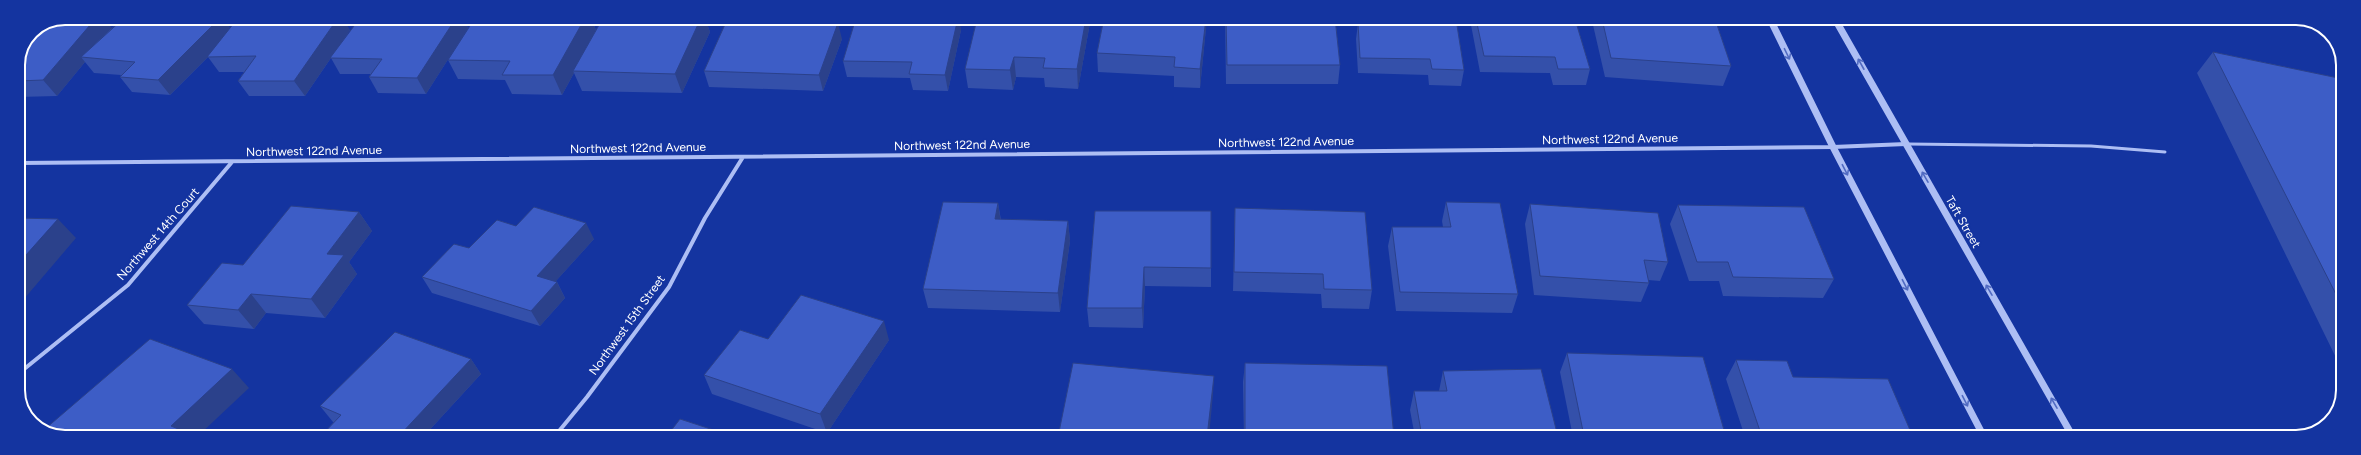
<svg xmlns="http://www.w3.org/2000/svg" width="2361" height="455" font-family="Figtree,sans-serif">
<rect width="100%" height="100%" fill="#1434a0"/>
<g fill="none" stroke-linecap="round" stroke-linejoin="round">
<path stroke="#adbef4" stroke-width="3" d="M 1908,144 L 2091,146 L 2165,152"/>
<path stroke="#adbef4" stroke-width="4" d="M 18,163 L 1833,147 L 1906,144
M 18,374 L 128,285 L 232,162
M 555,436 L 587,397 L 669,287 L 705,218 L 743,157"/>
<path stroke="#adbef4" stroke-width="7" d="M 1770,19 L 1833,147 L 1984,437
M 1835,19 L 2073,437"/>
</g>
<path fill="#3450aa" d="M 124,18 L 223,18 L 230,28 L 350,30 L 336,51 L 360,18 L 463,18 L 468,28 L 426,94 L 378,93 L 369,77 L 371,74 L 340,74 L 331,58 L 305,96 L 249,96 L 238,81 L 244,72 L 219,72 L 208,57 L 170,95 L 132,92 L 120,77 L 121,75 L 94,73 L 85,62 L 57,96 L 18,97 L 18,65 L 112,28 Z
M 475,18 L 591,18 L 596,30 L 603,18 L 705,18 L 710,32 L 682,93 L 582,91 L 574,73 L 562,95 L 512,94 L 505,80 L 458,79 L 448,60 Z
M 1005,18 L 1089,18 L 1090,23 L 1078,89 L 1045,87 L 1044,78 L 1016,77 L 1013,90 L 968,88 L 965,69 L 1005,21 Z
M 1104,18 L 1207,18 L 1200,88 L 1174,87 L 1174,76 L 1098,72 L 1097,53 Z
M 1225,18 L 1335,18 L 1340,65 L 1338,84 L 1226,84 Z
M 1374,19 L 1456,19 L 1464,70 L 1461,86 L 1429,85 L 1428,75 L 1358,73 L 1356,39 L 1358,23 L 1373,23 Z
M 1472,19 L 1575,19 L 1590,69 L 1586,85 L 1553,85 L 1550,73 L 1480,72 L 1471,25 Z
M 1595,19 L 1715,19 L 1731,66 L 1723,86 L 1605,77 L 1593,25 Z
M 961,30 L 948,91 L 913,90 L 910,78 L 847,77 L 843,61 Z
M 842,39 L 823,91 L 709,87 L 704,71 Z
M 2213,52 L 2343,79 L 2342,370 L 2197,73 Z
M 1446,202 L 1518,294 L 1512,313 L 1396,311 L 1388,246 L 1392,227 L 1443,227 L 1442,221 Z
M 998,203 L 1001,220 L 1068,221 L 1070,241 L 1060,312 L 928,308 L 923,289 Z
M 1530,204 L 1668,262 L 1660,281 L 1648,280 L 1649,283 L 1641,302 L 1534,295 L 1525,224 Z
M 1678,205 L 1834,279 L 1823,298 L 1723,296 L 1719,281 L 1689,281 L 1670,224 Z
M 1235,208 L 1372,290 L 1369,309 L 1322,308 L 1321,294 L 1233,291 Z
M 1095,211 L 1211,268 L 1211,287 L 1145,286 L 1143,328 L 1089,327 L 1087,308 Z
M 359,212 L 372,231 L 349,262 L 357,274 L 325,318 L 266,313 L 254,329 L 204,324 L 187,305 L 243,265 Z
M 516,226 L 594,239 L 555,282 L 557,282 L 565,298 L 540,326 L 432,293 L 422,277 L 469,248 Z
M 768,339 L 889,340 L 827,433 L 712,394 L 704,375 Z
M 1567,353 L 1726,437 L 1573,437 L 1560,372 Z
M 471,359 L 481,374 L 424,436 L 323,436 L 322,435 L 334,422 L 333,422 L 320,406 Z
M 1736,360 L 1793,377 L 1913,437 L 1745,437 L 1726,379 Z
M 1245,363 L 1394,437 L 1244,437 L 1243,382 Z
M 1443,371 L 1558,437 L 1415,437 L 1410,410 L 1414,391 L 1439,391 Z"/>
<path fill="#2b418b" d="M 96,18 L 104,18 L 112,28 L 81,57 L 85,62 L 57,96 L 43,80 Z
M 220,18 L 223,18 L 233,32 L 170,95 L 158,80 Z
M 338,18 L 343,18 L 350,30 L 305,96 L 294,81 Z
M 456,18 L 463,18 L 468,28 L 426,94 L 417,78 Z
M 585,18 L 591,18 L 596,30 L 573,71 L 574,73 L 562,95 L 553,75 Z
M 701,18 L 705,18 L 710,32 L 682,93 L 675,74 Z
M 958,18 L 959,18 L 961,30 L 948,91 L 945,75 Z
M 1086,18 L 1089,18 L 1090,23 L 1078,89 L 1077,69 Z
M 1206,18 L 1207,18 L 1200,88 L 1200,69 Z
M 838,23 L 842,39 L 823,91 L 819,75 Z
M 1014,57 L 1016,77 L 1013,90 L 1010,70 Z
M 998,203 L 1001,223 L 995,219 Z
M 359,212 L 372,231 L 349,262 L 357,274 L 325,318 L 311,299 L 327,254 Z
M 58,219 L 76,238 L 18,306 L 18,264 Z
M 1068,221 L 1070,241 L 1060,312 L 1058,293 Z
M 586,223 L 594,239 L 546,292 L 537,276 Z
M 1144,267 L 1145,286 L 1143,328 L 1142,308 Z
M 557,282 L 565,298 L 540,326 L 531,311 Z
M 251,294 L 266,313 L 254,329 L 238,310 Z
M 884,321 L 889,340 L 827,433 L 820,414 Z
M 471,359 L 481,374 L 424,436 L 399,436 Z
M 232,369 L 249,388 L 198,436 L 181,436 L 171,426 Z
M 1214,376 L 1213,394 L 1209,437 L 1207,437 Z"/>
<path fill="#3d5dc6" stroke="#2b418b" d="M 66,18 L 96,18 L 43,80 L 18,81 L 18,65 L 32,32 Z
M 124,18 L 220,18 L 158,80 L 120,77 L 135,62 L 81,57 Z
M 238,18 L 338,18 L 294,81 L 238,81 L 256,56 L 207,57 Z
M 360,18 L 456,18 L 417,78 L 369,77 L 382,59 L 330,58 Z
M 475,18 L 585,18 L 553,75 L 502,75 L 510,61 L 448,60 Z
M 603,18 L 701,18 L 675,74 L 573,71 Z
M 856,18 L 958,18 L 945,75 L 909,74 L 912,62 L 843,61 Z
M 1005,18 L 1086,18 L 1077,69 L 1043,68 L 1045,58 L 1014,57 L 1010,70 L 965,69 L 977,19 L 1005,21 Z
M 1104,18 L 1206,18 L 1200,69 L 1174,67 L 1175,57 L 1097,53 Z
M 1226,18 L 1335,18 L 1340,65 L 1227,65 Z
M 1376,19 L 1456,19 L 1464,70 L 1432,69 L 1430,59 L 1360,58 L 1358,23 L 1376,23 Z
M 1476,19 L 1575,19 L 1590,69 L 1558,69 L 1555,57 L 1484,56 Z
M 1602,19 L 1715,19 L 1731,66 L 1611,58 Z
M 727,20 L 838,23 L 819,75 L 704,71 Z
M 2213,52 L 2343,79 L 2342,306 Z
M 943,202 L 998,203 L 995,219 L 1068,221 L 1058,293 L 923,289 Z
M 1446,202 L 1500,203 L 1518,294 L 1400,292 L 1392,227 L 1451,227 Z
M 1530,204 L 1658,213 L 1668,262 L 1644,260 L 1649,283 L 1540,276 Z
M 1678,205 L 1804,207 L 1834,279 L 1733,277 L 1728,262 L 1697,262 Z
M 291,206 L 359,212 L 327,254 L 344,255 L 311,299 L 251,294 L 238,310 L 187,305 L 222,263 L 243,265 Z
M 534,207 L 586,223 L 537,276 L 557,282 L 531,311 L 422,277 L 454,244 L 469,248 L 497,220 L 516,226 Z
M 1235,208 L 1365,212 L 1372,290 L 1324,289 L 1323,274 L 1234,272 Z
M 1095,211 L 1211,211 L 1211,268 L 1144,267 L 1142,308 L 1087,308 Z
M 18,218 L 58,219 L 18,264 Z
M 801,295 L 884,321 L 820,414 L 704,375 L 740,330 L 768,339 Z
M 395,332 L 471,359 L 399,436 L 326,436 L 322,435 L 341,415 L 320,406 Z
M 150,339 L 232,369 L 171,426 L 193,435 L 191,436 L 56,436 L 45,429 Z
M 1567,353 L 1703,357 L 1726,437 L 1584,436 Z
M 1736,360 L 1787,361 L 1793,377 L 1888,379 L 1913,437 L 1762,437 Z
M 1073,363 L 1214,376 L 1207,437 L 1058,437 Z
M 1245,363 L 1387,366 L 1394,437 L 1245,437 Z
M 1541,369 L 1558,437 L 1422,437 L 1414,391 L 1447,391 L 1443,371 Z
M 680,419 L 732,436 L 667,436 Z"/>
<defs><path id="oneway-shaft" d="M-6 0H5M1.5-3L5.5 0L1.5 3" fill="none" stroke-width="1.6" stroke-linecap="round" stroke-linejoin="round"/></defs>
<g stroke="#516bc2">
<use href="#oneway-shaft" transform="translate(1787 54) rotate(64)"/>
<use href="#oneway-shaft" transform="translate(1861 64) rotate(-119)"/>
<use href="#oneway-shaft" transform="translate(1845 170) rotate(63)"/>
<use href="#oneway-shaft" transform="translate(1925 177) rotate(-120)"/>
<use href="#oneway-shaft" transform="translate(1905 285) rotate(63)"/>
<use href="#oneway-shaft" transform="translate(1989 290) rotate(-120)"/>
<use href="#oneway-shaft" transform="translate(1965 401) rotate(63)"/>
<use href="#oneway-shaft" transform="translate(2054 403) rotate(-120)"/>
</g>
<g text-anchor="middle" stroke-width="3.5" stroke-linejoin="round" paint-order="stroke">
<g font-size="12" fill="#fff" stroke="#1434a0">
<text transform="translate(1610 139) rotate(-1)" y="4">Northwest 122nd Avenue</text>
<text transform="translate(1286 142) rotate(-1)" y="4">Northwest 122nd Avenue</text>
<text transform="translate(962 145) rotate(-1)" y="4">Northwest 122nd Avenue</text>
<text transform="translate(638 148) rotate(-1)" y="4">Northwest 122nd Avenue</text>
<text transform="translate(314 151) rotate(-1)" y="4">Northwest 122nd Avenue</text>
<text transform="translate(1963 222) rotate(60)" y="4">Taft Street</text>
<text transform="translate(158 234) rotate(-49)" y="4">Northwest 14th Court</text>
<text transform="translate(627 325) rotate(-54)" y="4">Northwest 15th Street</text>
</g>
</g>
<path d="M0 0H2361V455H0ZM65 25H2296A40 40 0 0 1 2336 65V390A40 40 0 0 1 2296 430H65A40 40 0 0 1 25 390V65A40 40 0 0 1 65 25Z" fill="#1434a0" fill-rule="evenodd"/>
<path fill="none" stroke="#fff" stroke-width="2" d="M65 25H2296A40 40 0 0 1 2336 65V390A40 40 0 0 1 2296 430H65A40 40 0 0 1 25 390V65A40 40 0 0 1 65 25Z"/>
</svg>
